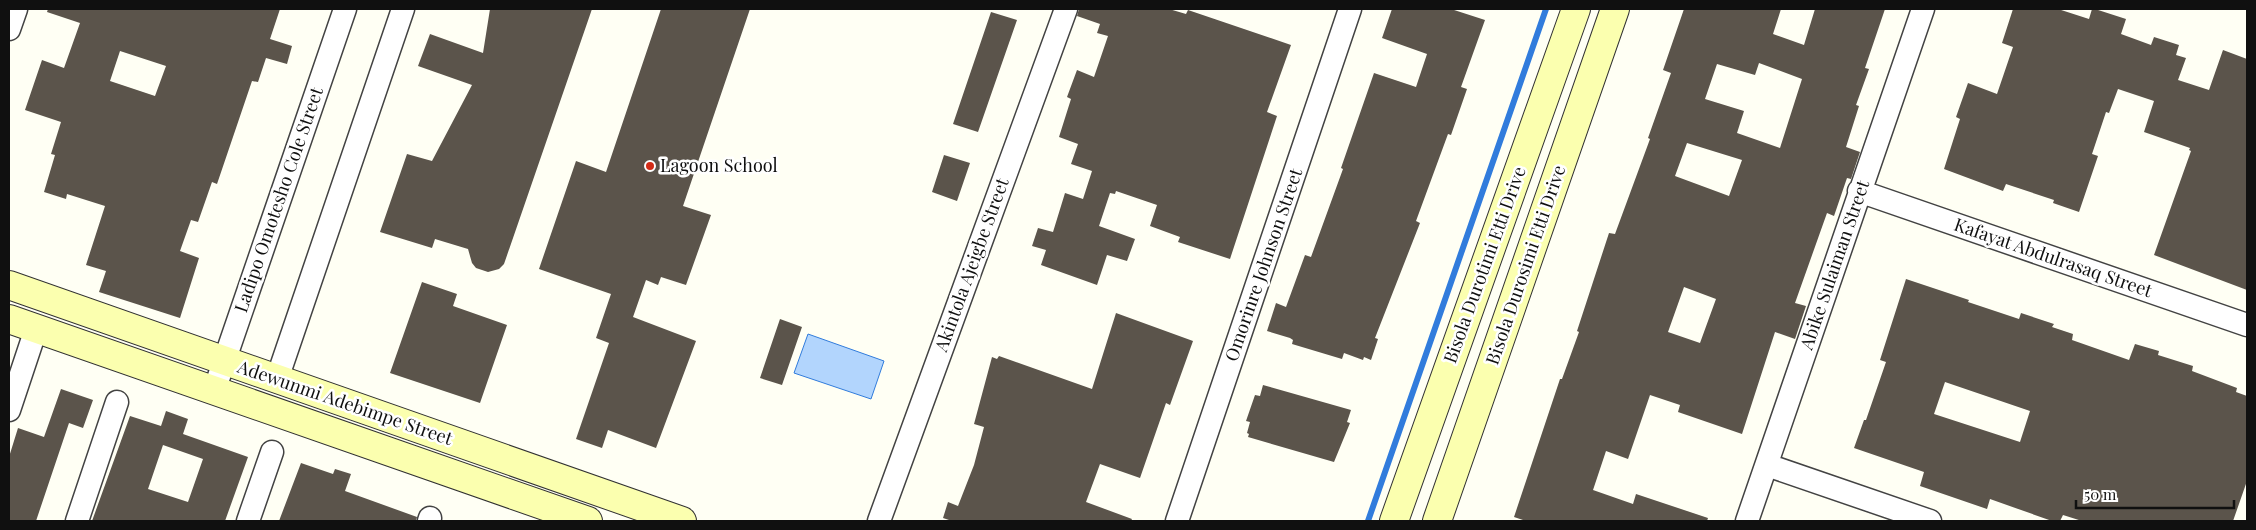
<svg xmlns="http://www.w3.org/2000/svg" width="2256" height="530" font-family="'Playfair Display',serif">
<rect width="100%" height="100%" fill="#fffff4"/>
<path fill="#b2d5fd" stroke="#317cdc" d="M 808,334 L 884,361 L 871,399 L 794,373 Z"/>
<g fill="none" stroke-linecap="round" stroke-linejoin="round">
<path stroke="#317cdc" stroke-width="6" d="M 1368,521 L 1546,9"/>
</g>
<path fill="#5b544b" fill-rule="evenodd" d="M 48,9 L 280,9 L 270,39 L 292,46 L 287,64 L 266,58 L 258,82 L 252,81 L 217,184 L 212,182 L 198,222 L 191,220 L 180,251 L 199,258 L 180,318 L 99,292 L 106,271 L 86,265 L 105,206 L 67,194 L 66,199 L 44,192 L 55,155 L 51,154 L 61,122 L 25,110 L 42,60 L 64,68 L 80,23 L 47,12 ZM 120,51 L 166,66 L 155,96 L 110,81 Z
M 490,9 L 592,9 L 504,264 L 499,269 L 488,272 L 476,268 L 472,263 L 468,249 L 435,239 L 432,248 L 380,232 L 407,154 L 432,161 L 472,85 L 418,66 L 430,34 L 483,53 Z
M 661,9 L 750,9 L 683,206 L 711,215 L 686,285 L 661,277 L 658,285 L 646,280 L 633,317 L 696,341 L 656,448 L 608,430 L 602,448 L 576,439 L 609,343 L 596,338 L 611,294 L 539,269 L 576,161 L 606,172 Z
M 1079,9 L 1169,9 L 1186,14 L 1188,10 L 1291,45 L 1267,112 L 1277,116 L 1230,259 L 1178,242 L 1180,237 L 1150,226 L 1157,205 L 1116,191 L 1115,194 L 1110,193 L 1099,226 L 1135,239 L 1127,261 L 1107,255 L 1097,285 L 1041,265 L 1046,250 L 1032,246 L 1038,228 L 1053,232 L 1065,193 L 1083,199 L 1092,171 L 1071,164 L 1078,144 L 1059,137 L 1071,99 L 1067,97 L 1077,70 L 1094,77 L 1108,36 L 1097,33 L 1100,24 L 1077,16 Z
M 1392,9 L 1451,9 L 1485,20 L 1461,87 L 1467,89 L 1451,135 L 1448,134 L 1416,221 L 1420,223 L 1375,338 L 1378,339 L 1371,360 L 1364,357 L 1363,360 L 1344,353 L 1342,359 L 1292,344 L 1293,340 L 1290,338 L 1267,331 L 1276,303 L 1286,307 L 1305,255 L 1311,257 L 1343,169 L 1341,168 L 1374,73 L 1416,87 L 1427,54 L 1382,38 Z
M 1684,9 L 1781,9 L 1773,34 L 1804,45 L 1815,9 L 1885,9 L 1865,68 L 1869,69 L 1856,105 L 1859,106 L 1846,147 L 1860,152 L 1851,179 L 1847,178 L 1834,216 L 1827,213 L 1795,303 L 1806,306 L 1795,339 L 1775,332 L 1742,434 L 1678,412 L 1680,405 L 1650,395 L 1628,459 L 1606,451 L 1593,490 L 1633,504 L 1636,494 L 1708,518 L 1707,521 L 1526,521 L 1514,517 L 1560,379 L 1562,379 L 1579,332 L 1577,331 L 1609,233 L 1615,234 L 1650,139 L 1648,138 L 1671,73 L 1663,70 ZM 1759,63 L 1802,79 L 1780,148 L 1737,133 L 1744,111 L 1705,99 L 1717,64 L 1755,75 ZM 1687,143 L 1742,160 L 1729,196 L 1675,176 ZM 1684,287 L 1716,299 L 1700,343 L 1668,332 Z
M 2013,9 L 2058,9 L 2089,19 L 2092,9 L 2095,9 L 2126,19 L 2121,34 L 2151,45 L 2154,37 L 2179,45 L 2176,55 L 2186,58 L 2178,80 L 2209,90 L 2223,50 L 2247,59 L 2247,290 L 2154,255 L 2191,151 L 2189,150 L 2190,148 L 2144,132 L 2154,101 L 2118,89 L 2109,113 L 2106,112 L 2092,154 L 2098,156 L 2079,212 L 2053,203 L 2054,200 L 2006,184 L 2003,191 L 1944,169 L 1960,119 L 1956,117 L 1968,83 L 1997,94 L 2013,47 L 2002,43 Z
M 991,12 L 1017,20 L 978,132 L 953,124 Z
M 944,155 L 970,163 L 957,201 L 932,192 Z
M 1906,279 L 1969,300 L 1968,302 L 2019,319 L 2021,313 L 2054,324 L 2052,327 L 2073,334 L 2072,340 L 2129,360 L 2135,344 L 2159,351 L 2158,355 L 2193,366 L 2192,371 L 2237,388 L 2236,392 L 2247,396 L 2247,481 L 2233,521 L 2082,521 L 2063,515 L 2060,521 L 2052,521 L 1990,499 L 1987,509 L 1920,486 L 1924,472 L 1854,448 L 1864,420 L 1866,420 L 1886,362 L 1880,360 ZM 1945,382 L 2030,411 L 2020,442 L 1934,414 Z
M 422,282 L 457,294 L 453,306 L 507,325 L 480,403 L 390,373 Z
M 1116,313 L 1193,341 L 1170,405 L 1166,403 L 1140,478 L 1100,464 L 1086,502 L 1132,519 L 1131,521 L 952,521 L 943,518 L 948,502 L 958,506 L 974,465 L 984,427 L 974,424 L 992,357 L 997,359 L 999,356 L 1092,389 Z
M 780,319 L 802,327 L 782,385 L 760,378 Z
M 1263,385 L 1351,410 L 1347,422 L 1350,423 L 1334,462 L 1248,437 L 1249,434 L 1247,433 L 1250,422 L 1246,421 L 1255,395 L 1260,396 Z
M 61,389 L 93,400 L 83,428 L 69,423 L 36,521 L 9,521 L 9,457 L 18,428 L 44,437 Z
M 166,411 L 188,419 L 183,434 L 248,457 L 225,521 L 92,521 L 130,416 L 161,426 ZM 163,445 L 203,459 L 188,502 L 148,489 Z
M 301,463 L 333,474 L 335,469 L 351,474 L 345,491 L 417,517 L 416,521 L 279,521 Z"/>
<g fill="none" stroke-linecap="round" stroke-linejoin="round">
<g stroke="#434343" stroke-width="25">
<path id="street" d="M 9,29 L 16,9
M 1859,191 L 2247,325
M 277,379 L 403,9
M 214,391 L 345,9
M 9,410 L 36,329
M 1767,465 L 1930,521
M 77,521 L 117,402
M 248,521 L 272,452
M 429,521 L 430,518
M 879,521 L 1066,9
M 1177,521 L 1350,9
M 1747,521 L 1923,9"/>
</g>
<g stroke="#323232" stroke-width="30">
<path id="secondary" d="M 9,285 L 682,521
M 9,319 L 588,521
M 1394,521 L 1576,9
M 1437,521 L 1615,9"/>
</g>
<use href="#street" stroke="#fff" stroke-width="22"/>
<use href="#secondary" stroke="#fbffaf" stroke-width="28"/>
</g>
<circle fill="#d22c17" stroke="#fff" stroke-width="2" cx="650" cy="166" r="5"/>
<g text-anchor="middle" stroke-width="5" stroke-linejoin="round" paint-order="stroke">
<g font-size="18" fill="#101010" stroke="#fff" text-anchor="start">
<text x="660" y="172">Lagoon School</text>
</g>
<g font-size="18" fill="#101010" stroke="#fff">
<text transform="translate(279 200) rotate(-71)" y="6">Ladipo Omotesho Cole Street</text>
<text transform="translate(2053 258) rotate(19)" y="6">Kafayat Abdulrasaq Street</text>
<text transform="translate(972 265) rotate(-70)" y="6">Akintola Ajeigbe Street</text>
<text transform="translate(1264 265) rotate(-71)" y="6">Omorinre Johnson Street</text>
<text transform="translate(1485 265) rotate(-70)" y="6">Bisola Durotimi Etti Drive</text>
<text transform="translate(1526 265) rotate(-71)" y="6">Bisola Durosimi Etti Drive</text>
<text transform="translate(1835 265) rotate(-71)" y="6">Abike Sulaiman Street</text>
<text transform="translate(345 403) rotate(19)" y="6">Adewunmi Adebimpe Street</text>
</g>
</g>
<rect width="2256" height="530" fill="none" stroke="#101010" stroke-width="20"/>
<path d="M2076 500v8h158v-8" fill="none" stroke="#101010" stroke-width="2.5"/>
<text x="2084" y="500" font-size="15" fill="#101010" stroke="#ffffff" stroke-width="4" paint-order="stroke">50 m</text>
</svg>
